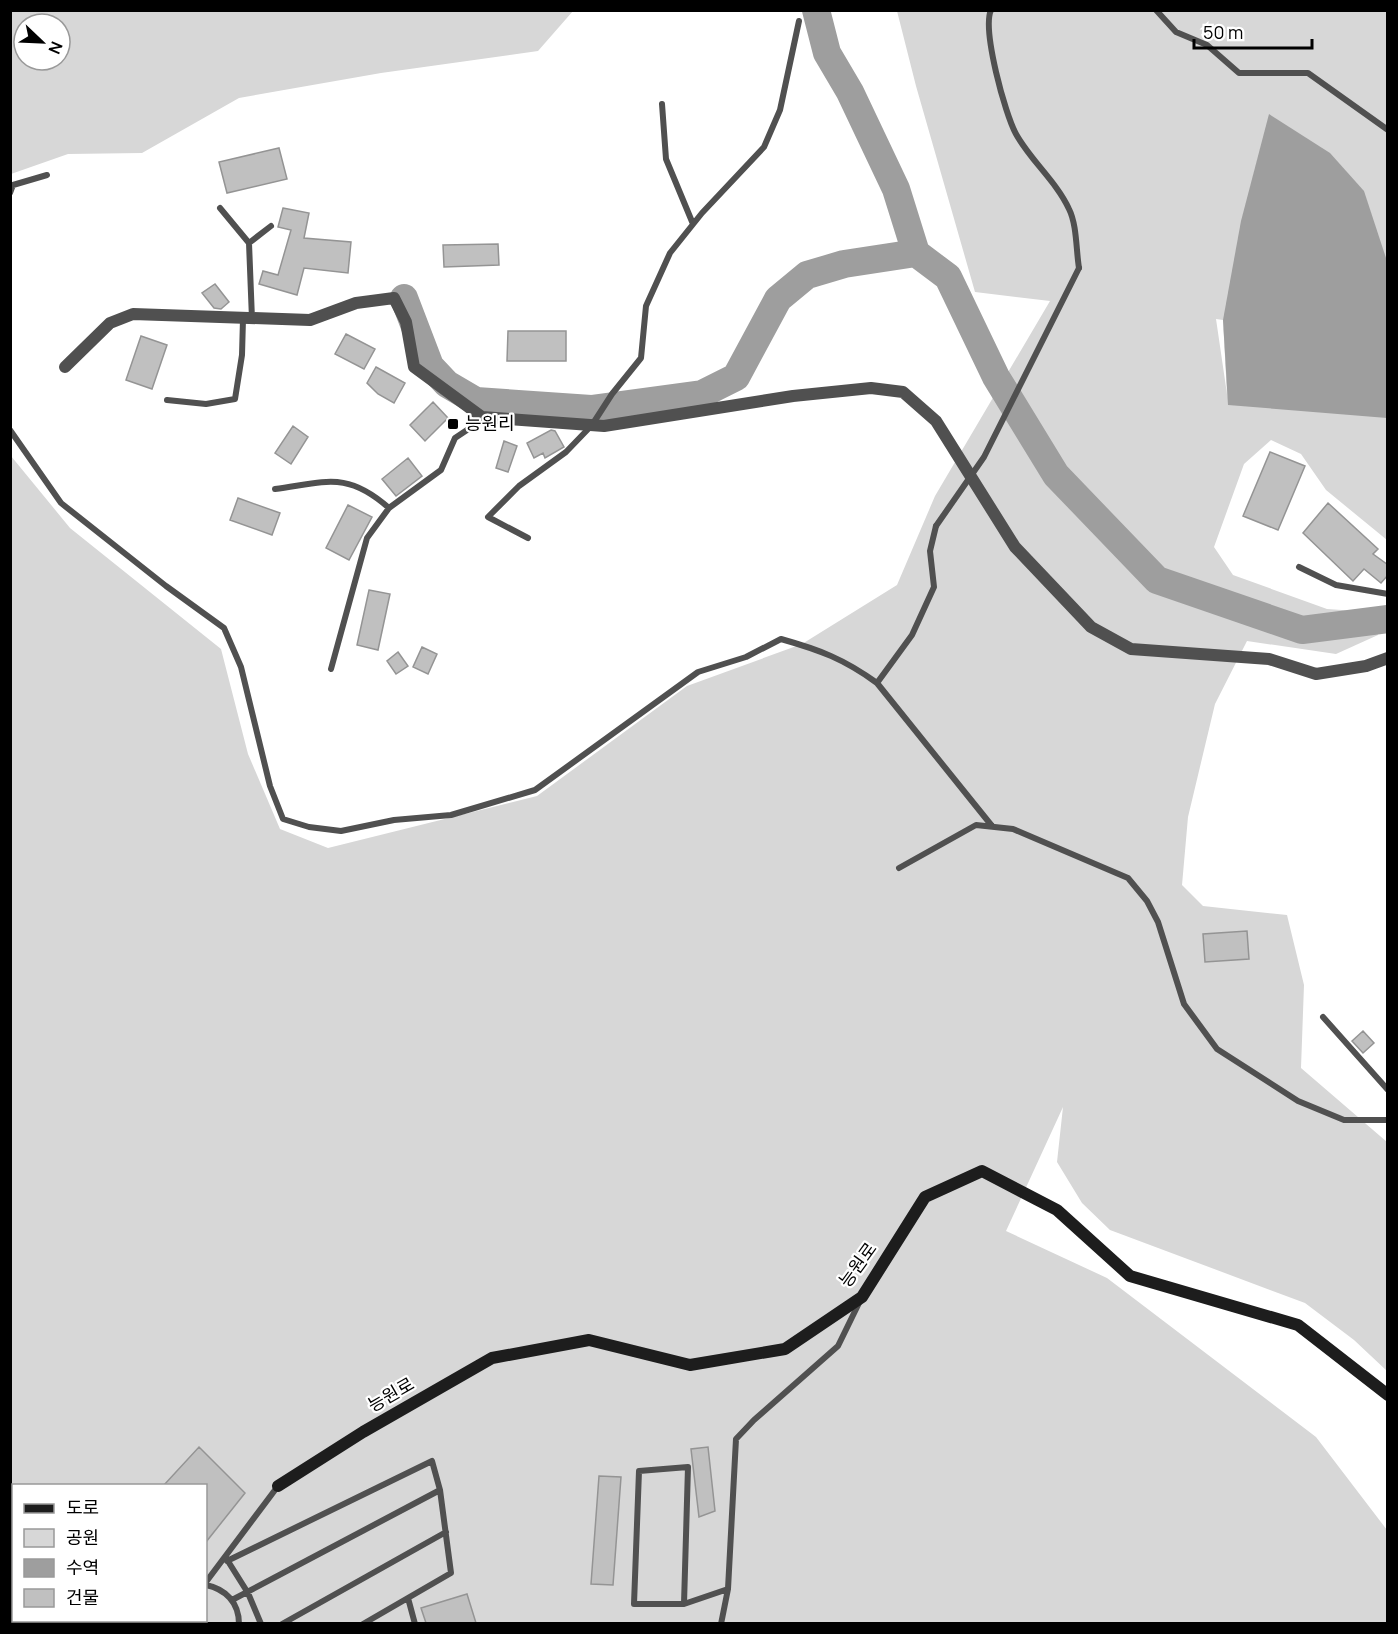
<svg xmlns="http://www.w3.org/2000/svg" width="1398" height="1634" font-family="Manrope,'Noto Sans KR',sans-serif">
<rect width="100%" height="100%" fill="#fff"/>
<path fill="#d7d7d7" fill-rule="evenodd" d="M 10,11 L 11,10 L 573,11 L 538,51 L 381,73 L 239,98 L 142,153 L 68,154 L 11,174 ZM 24,24 L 60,24 L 60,60 L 24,60 Z
M 897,11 L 1387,11 L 1387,540 L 1326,490 L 1301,454 L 1271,440 L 1244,464 L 1214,547 L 1233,575 L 1327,609 L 1371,612 L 1378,635 L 1336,654 L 1247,641 L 1215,704 L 1188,817 L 1182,885 L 1203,906 L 1287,915 L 1304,985 L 1301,1068 L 1387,1142 L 1387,1371 L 1354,1340 L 1305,1303 L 1110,1230 L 1082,1203 L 1057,1162 L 1063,1107 L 1006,1231 L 1107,1278 L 1316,1437 L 1387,1530 L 1387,1623 L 11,1623 L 11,456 L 70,528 L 221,649 L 248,754 L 280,829 L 328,848 L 537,796 L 687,686 L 802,644 L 897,585 L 935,496 L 1050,301 L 975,292 L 916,86 ZM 1216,319 L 1223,320 L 1227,394 ZM 14,1486 L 206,1486 L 206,1620 L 14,1620 Z"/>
<path fill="#9e9e9e" d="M 1269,114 L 1330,153 L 1364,191 L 1387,261 L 1387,418 L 1228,405 L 1223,320 L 1241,221 Z"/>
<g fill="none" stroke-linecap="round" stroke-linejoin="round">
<path stroke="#9e9e9e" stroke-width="28" d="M 816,10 L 827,53 L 850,92 L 896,189 L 916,253 L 948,277 L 996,377 L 1056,475 L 1157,580 L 1302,630 L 1388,619
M 404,298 L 430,366 L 447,384 L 476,401 L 591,409 L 702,394 L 736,377 L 778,299 L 807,275 L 844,264 L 916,253"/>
</g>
<path fill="#c0c0c0" stroke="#949494" stroke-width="1.5" d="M 279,148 L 287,179 L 227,193 L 219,162 Z
M 283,208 L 309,213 L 304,238 L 351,242 L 348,273 L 304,268 L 297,295 L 259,284 L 263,271 L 278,275 L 291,230 L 278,227 Z
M 498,244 L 499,265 L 444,267 L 443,245 Z
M 215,284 L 229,302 L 221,309 L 214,308 L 202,293 Z
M 508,331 L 566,331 L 566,361 L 507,361 Z
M 346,334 L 375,349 L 364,369 L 335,354 Z
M 141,336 L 167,345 L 152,389 L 126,380 Z
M 376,367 L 405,383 L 394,403 L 378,394 L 367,383 Z
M 433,402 L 448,418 L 425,441 L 410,425 Z
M 293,426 L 308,437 L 291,464 L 275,453 Z
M 551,430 L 555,431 L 564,447 L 545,458 L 543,453 L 534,458 L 527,443 Z
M 504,441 L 517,446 L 508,472 L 496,468 Z
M 1270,452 L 1305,466 L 1278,530 L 1243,516 Z
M 408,458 L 422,476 L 396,496 L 382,479 Z
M 238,498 L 280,513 L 272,535 L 230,520 Z
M 1328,503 L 1378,549 L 1373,554 L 1388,565 L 1388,575 L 1381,583 L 1364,569 L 1353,581 L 1303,533 Z
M 348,505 L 372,517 L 349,560 L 326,548 Z
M 369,590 L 390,594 L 378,650 L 357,645 Z
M 422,647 L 437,654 L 428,674 L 413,667 Z
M 398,652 L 408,666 L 396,674 L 387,661 Z
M 1247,931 L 1249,959 L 1205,962 L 1203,934 Z
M 1363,1031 L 1374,1043 L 1363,1053 L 1352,1041 Z
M 199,1447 L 245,1493 L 206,1542 L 206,1485 L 164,1485 Z
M 708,1447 L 715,1511 L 699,1517 L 691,1449 Z
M 599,1476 L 621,1477 L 613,1585 L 591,1584 Z
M 467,1594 L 476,1623 L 426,1623 L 421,1608 Z"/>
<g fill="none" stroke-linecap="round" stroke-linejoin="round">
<path stroke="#505050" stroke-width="6" d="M 991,10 C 982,30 1005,114 1016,134 C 1031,161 1056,181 1069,209 C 1077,225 1076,250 1079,268
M 1156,10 L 1176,32 L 1207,45 L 1239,73 L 1308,73 L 1388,130
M 662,104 L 666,159 L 693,224
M 10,193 L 13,185 L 47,175
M 220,208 L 249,243 L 252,319
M 249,243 L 271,226
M 167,400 L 206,404 L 235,399 L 242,355 L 243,319
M 10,430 L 61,503 L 166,586 L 224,628 L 241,667 L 270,786 L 283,819 L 309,827 L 341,831 L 394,820 L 451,815 L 535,790 L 698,672 L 746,657 L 781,639 C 820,650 844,659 877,683
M 275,489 C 327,482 347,471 389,508
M 936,526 L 930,551 L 934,587 L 912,635 L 877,683 L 992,826
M 528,538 L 488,517 L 519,486 L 566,452 L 592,425 L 612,394 L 641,358 L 646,306 L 670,253 L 702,213 L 764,147 L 780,110 L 799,21
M 1299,567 L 1336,585 L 1388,594
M 331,669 L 367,538 L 389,508 L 441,470 L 455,438 L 485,418
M 899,868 L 976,825 L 1013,829 L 1128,878 L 1147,901 L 1158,922 L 1184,1004 L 1217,1049 L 1298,1101 L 1344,1120 L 1388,1120
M 1323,1017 L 1388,1090
M 226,1558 L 248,1593 L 261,1624
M 227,1561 L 432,1461 L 440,1490 L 451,1573 L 363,1624
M 206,1582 L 278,1486
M 206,1585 C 225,1589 239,1602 239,1624
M 408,1598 L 415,1624
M 232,1600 L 440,1490
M 684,1604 L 634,1604 L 639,1471 L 688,1467 L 684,1604 L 728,1589
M 164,1624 L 164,1620
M 282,1624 L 446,1532
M 721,1624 L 728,1589 L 736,1439 L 754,1420 L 838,1346 L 859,1303"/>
<path stroke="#505050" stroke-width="12" d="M 65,367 L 110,323 L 133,314 L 310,320 L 356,303 L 394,298 L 406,322 L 414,367 L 482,417 L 604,426 L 793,396 L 871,388 L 903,392 L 936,421 L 1015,547 L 1091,627 L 1131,649 L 1269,659 L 1316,674 L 1366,666 L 1388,658"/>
<path stroke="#1d1d1d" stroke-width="12" d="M 278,1486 L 363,1432 L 492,1358 L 589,1340 L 690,1365 L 785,1349 L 862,1297 L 925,1197 L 982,1171 L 1057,1210 L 1130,1276 L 1298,1325 L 1388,1395"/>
<path stroke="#505050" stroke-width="6" d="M 936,526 L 984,457 L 1079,268"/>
</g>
<rect fill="#000" stroke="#fff" stroke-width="2" x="447" y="418" width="12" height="12" rx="3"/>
<g text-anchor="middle" stroke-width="4.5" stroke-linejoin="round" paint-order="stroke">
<g font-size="18" fill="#000" stroke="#fff" text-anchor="start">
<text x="465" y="430">능원리</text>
</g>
<g font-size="18" fill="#000" stroke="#fff">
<text transform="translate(858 1265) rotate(-54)" y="6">능원로</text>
<text transform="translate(391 1395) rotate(-30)" y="6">능원로</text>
</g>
</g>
<rect width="1398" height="1634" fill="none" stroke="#000000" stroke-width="24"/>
<rect x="12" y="1484" width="195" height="138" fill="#ffffff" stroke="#999999" stroke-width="1.5"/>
<rect x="24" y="1504" width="30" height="9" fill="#1d1d1d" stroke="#999999" stroke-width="1.5"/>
<text x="66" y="1514" font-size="18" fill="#000000">도로</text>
<rect x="24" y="1529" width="30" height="18" fill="#d7d7d7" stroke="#999999" stroke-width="1.5"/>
<text x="66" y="1544" font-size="18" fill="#000000">공원</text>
<rect x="24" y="1559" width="30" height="18" fill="#9e9e9e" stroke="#999999" stroke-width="1.5"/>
<text x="66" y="1574" font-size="18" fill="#000000">수역</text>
<rect x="24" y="1589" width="30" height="18" fill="#c0c0c0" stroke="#999999" stroke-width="1.5"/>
<text x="66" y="1604" font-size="18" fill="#000000">건물</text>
<g transform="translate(42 42) rotate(113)"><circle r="28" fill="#ffffff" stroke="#999999" stroke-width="1.5"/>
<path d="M0-4.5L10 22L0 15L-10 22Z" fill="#000000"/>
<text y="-9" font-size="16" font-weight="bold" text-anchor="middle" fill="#000000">N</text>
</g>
<path d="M1194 39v9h118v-9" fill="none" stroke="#000000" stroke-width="3"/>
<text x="1203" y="39" font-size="18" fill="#000000" stroke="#ffffff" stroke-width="4.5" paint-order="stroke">50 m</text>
</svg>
